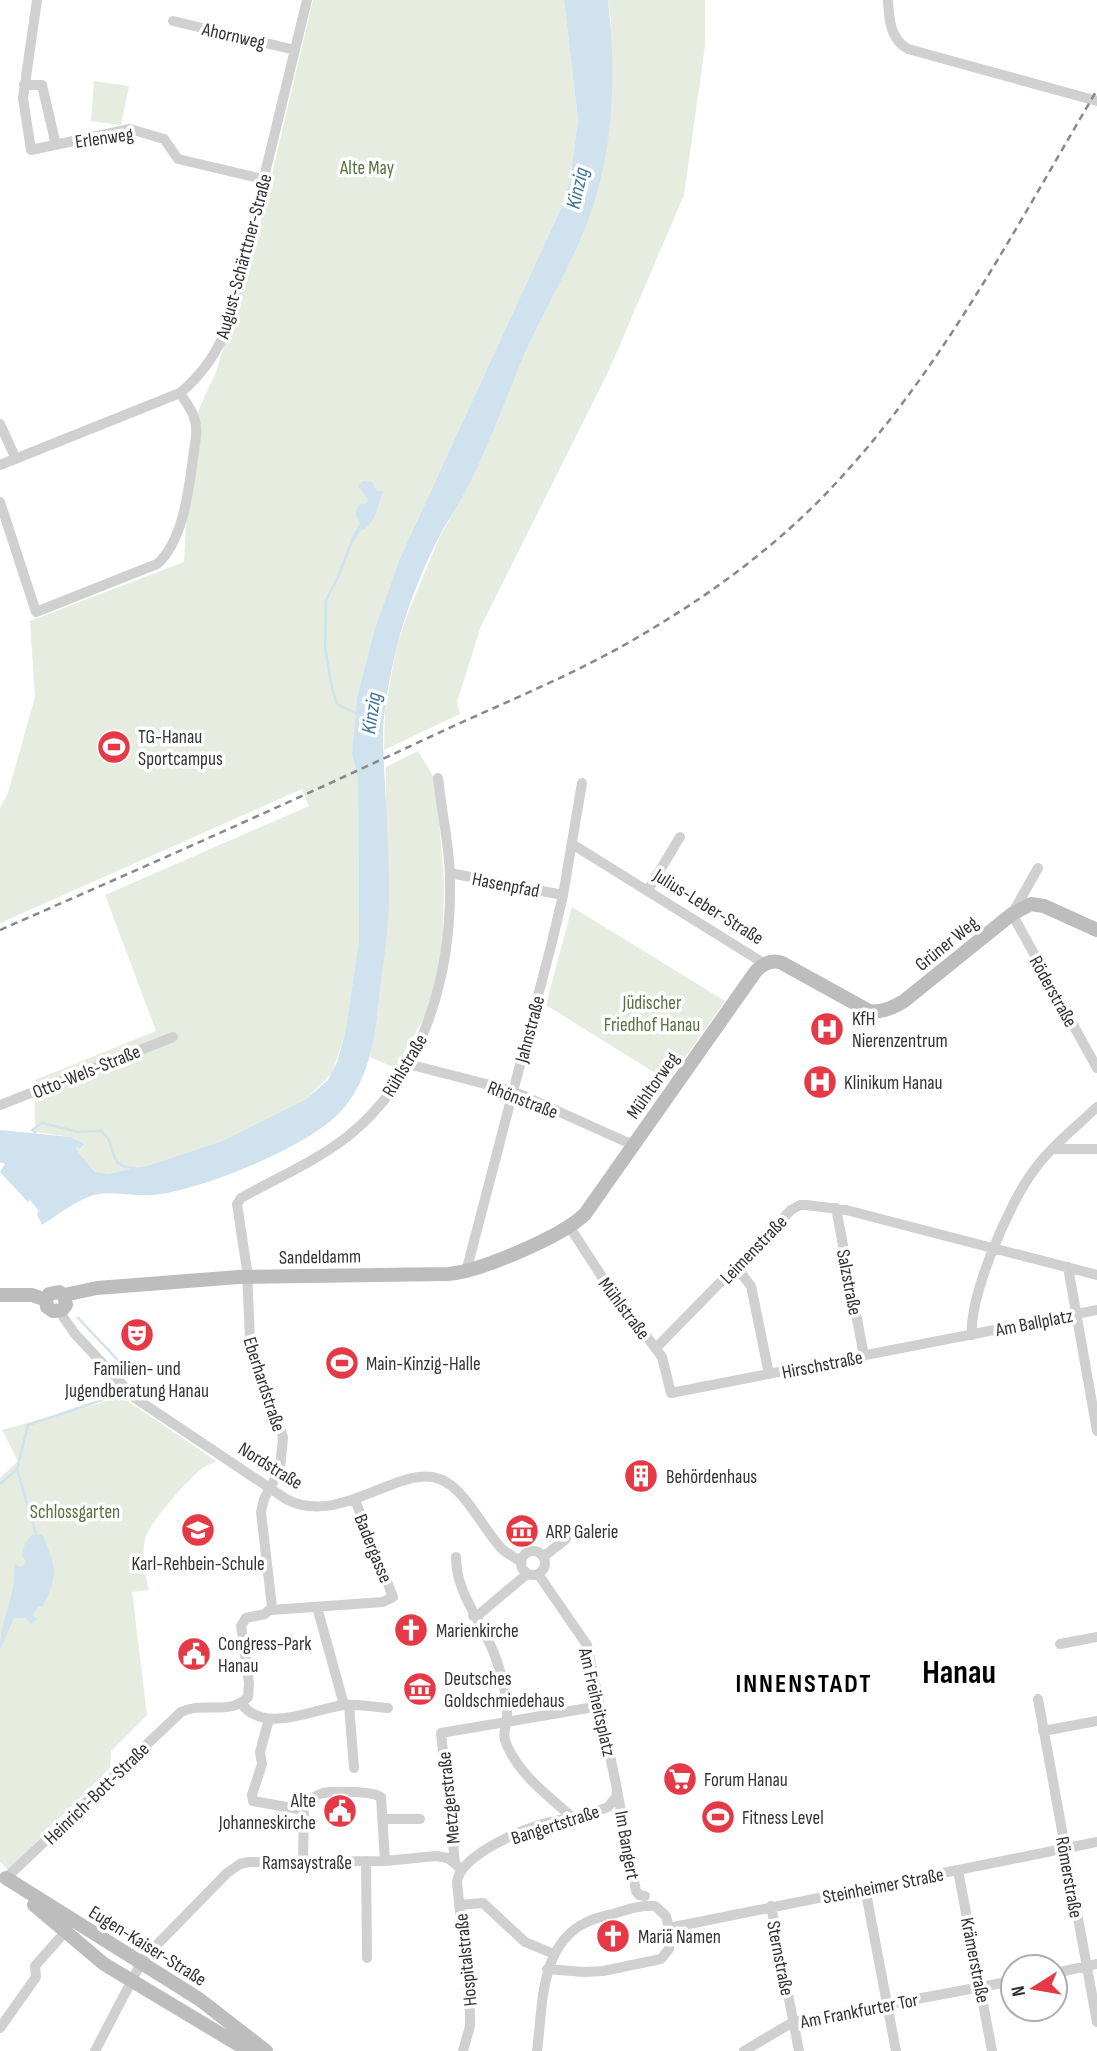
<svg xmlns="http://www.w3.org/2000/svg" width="1097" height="2051" font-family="'Sofia Sans Condensed',sans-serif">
<rect width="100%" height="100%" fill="#fff"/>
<path fill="#e6ecdf" d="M 313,0 L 564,0 L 578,120 L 570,179 L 563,204 L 400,558 L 375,628 L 357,697 L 352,754 L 358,780 L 359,940 L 345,1034 L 332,1073 L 306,1099 L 222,1141 L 150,1165 L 107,1174 L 97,1174 L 76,1149 L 78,1147 L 81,1149 L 85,1144 L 71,1137 L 35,1132 L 35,1080 L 156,1031 L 105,895 L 309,806 L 302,789 L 0,923 L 0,808 L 8,793 L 35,697 L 30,621 L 184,562 L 192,424 L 216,372 L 256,242 Z
M 608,0 L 705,0 L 705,46 L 684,195 L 610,368 L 481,626 L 457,702 L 460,714 L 384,750 L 385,709 L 397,645 L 408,613 L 440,536 L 464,494 L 527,349 L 583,234 L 611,20 Z
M 94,81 L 129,86 L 121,125 L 91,121 Z
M 418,751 L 436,781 L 444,882 L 443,933 L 437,982 L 427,1013 L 395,1068 L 370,1057 L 378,1011 L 389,898 L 386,835 L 386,767 Z
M 572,907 L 725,1001 L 668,1081 L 546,1005 Z
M 122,1397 L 216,1461 C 213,1464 209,1464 206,1466 C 192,1474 151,1521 146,1536 C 141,1552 145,1575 149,1590 L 132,1592 L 147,1715 L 111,1751 L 110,1768 L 8,1870 L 0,1862 L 0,1478 L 18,1461 L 2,1430 Z"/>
<path fill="#cfe2ee" d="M 564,0 L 608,0 C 617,80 614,161 582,236 C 565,275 544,312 526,351 C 505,399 488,449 463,496 C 456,509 447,521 440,535 C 423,567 406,611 397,646 C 390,677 382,712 383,743 C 385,793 389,843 389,893 C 389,925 384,958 380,990 C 376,1030 372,1071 347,1104 C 319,1144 202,1190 153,1195 C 135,1197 110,1190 94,1195 C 75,1201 58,1215 42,1225 L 37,1214 L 39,1211 L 30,1200 L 28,1202 L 0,1172 L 5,1164 L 0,1162 L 0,1130 L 71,1137 L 85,1144 L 80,1149 L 78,1147 L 76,1149 L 95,1172 L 107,1174 L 150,1165 L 222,1141 L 306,1099 L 328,1080 L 337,1062 L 345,1034 L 359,940 L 358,780 L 352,754 L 357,697 L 375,628 L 400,558 L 563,204 L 570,179 L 578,120 Z
M 363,481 L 372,482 L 377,491 L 383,491 C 378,504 375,527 360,531 L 354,542 L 350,540 L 360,523 L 355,514 L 359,505 L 367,503 L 368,499 L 358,486 Z
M 39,1534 L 43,1536 C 56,1567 59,1576 42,1607 L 38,1606 L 32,1615 L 37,1619 L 31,1624 L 26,1618 L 14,1618 L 0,1650 C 0,1629 7,1613 12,1593 C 15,1584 13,1574 15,1564 L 20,1567 L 25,1565 L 26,1561 L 22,1556 L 25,1543 L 32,1535 Z"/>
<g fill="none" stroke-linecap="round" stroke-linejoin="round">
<path stroke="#cfe2ee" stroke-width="2.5" d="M 352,541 L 338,577 L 326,600 L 325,648 L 332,688 L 337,704 L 357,714
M 35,1132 L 32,1130 L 42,1123 L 78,1132 L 101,1131 C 120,1146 104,1168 136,1168
M 78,1318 L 133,1376
M 17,1469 L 36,1534
M 0,1484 L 17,1469 L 28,1425 L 111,1397"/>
<path stroke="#d0d0d0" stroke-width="10" d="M 37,0 L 23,98 L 31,150 L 130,129 L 164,139 L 178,159 L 263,179
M 888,0 C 889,19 890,39 908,49 L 1097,101
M 173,21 L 295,50
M 24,85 L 42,85 L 56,145
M 0,424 L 16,459
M 0,465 L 180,393 C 203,374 219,350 229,322 L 307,0
M 0,502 L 36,612 L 157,564 C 187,538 190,475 196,437 C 198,418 190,408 180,393
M 572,844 L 765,964
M 1038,868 L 1012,914 L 1097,1068
M 450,873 L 563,895
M 648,890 L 680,837
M 408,1064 L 513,1091 L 633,1145
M 0,1105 L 173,1037
M 1054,1149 L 1097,1149
M 836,1208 L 864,1356
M 569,1226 L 604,1280 L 662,1357 L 671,1393 L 1097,1310
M 736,1267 L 751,1286 L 769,1374
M 1068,1267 L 1097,1431
M 466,1272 L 552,942 L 563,895 L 582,783
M 59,1311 L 75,1334 L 135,1398 L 286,1499 C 340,1528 400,1463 440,1479 C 466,1489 483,1530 503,1550 C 509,1554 515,1558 521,1562
M 972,1335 C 969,1296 1009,1204 1032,1173 C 1049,1148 1076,1127 1097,1107
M 656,1348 L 791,1210 L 800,1205 L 806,1205 L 846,1210 L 1097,1275
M521 1563a12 12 0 1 1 24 0a12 12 0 1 1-24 0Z
M 456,1557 C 456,1595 483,1622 495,1656 C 501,1672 506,1692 507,1709 C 509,1731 497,1730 512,1755 C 526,1780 551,1798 572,1817
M 543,1557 L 566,1539
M 317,1607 L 344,1705
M 271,1610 L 383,1602 L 393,1597 L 355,1500
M 473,1616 L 477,1616 L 527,1574
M 1060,1644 L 1097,1637
M 1038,1699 L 1097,2022
M 241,1703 C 264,1735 313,1709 344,1705 C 358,1704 374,1707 388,1708
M 349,1705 L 354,1768
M 269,1719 L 260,1752 L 262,1764 L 252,1795 L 253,1801 L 303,1810
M 1043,1731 L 1097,1721
M 617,1790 L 636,1891 L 639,1895 L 645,1896
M 383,1819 L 420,1819
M 303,1861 L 304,1806 C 309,1800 315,1795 323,1793 C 335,1791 372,1791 381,1797 L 385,1861
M 366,1861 L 367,1958
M 455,1863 L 441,1733 L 600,1706
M 958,1870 L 992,2051
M 6,1878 L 181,1712 C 203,1701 230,1716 248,1697 L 249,1683 L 241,1626 L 246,1618 L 265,1614 L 272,1607 L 261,1512 L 264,1499 L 280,1469 L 283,1437 L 250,1340 L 247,1270 L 237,1204 L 241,1198 C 277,1178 314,1162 347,1137 C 421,1078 450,982 450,890 C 451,853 442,815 438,778
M 865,1888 L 896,2051
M 459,1905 L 483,1903 L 525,1942 L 554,1954
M 771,1906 L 799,2051
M 669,1928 L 1097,1842
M 1055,1973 L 1097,1964
M 0,2028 L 36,1977 L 35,1966 L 65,1932
M 95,2051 L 143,1959 L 227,1873 L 240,1864 L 249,1862 L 385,1861 L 436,1856 L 448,1858 L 461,1869
M 463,2051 L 470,2026 L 470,2012 L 457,1882 C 460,1856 517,1832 539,1825 C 562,1818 587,1816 608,1807 L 616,1797 L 617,1789 L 587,1645 L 538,1574
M 537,2051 C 543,2007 539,1944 587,1922 C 595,1918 604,1916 613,1914 C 626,1910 640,1905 655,1906 L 666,1916 L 670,1932 L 669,1949 L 661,1959 L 603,1971 L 584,1972 L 547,1969
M 744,2051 L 793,2022 L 1013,1981"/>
<path stroke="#bdbdbd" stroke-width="14" d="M 0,1295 L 32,1295 L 46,1300 L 47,1307 L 53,1311 L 62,1310 L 66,1305 L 64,1295 L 59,1292 L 49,1294 L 46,1300
M 64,1295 L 97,1288 L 239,1277 L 448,1274 C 479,1272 563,1236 585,1214 L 756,971 C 763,964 772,959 782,963 L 869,1011 C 882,1013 893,1008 904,1001 L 1012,914 L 1031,904 L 1044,906 L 1097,930
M 6,1878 L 199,1999 L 266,2051
M 34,1905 L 104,1964 L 249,2051"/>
<path stroke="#888" stroke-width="2.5" stroke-dasharray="7 5" stroke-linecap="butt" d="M 0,930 C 144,867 289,803 432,736 C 496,706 564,679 626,644 C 702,601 776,548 836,483 C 943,368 1017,225 1097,90"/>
</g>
<defs>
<g id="stadium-disc" transform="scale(1.75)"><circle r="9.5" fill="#e63946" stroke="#fff"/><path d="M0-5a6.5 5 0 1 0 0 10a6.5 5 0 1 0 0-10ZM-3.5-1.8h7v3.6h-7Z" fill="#fff"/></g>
<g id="hospital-disc" transform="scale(1.75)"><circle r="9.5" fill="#e63946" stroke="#fff"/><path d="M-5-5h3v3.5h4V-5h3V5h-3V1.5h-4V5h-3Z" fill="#fff"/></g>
<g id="theatre-disc" transform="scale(1.75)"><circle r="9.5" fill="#e63946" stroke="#fff"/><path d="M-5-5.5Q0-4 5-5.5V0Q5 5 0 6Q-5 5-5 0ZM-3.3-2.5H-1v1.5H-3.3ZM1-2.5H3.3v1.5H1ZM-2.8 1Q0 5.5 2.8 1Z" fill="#fff"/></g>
<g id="building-disc" transform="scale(1.75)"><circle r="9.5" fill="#e63946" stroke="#fff"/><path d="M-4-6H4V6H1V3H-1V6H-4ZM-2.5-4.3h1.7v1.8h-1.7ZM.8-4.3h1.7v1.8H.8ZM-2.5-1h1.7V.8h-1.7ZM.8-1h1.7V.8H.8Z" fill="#fff"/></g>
<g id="school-disc" transform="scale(1.75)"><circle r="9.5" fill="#e63946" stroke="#fff"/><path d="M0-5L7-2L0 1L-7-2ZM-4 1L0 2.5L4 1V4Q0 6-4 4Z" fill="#fff"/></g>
<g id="museum-disc" transform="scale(1.75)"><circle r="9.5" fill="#e63946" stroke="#fff"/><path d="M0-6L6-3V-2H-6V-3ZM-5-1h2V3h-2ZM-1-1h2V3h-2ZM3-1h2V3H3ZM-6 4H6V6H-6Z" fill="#fff"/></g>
<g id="church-disc" transform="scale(1.75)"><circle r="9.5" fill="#e63946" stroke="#fff"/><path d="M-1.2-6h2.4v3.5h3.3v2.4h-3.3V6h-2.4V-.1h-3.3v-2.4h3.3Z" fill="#fff"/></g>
<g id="civic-disc" transform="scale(1.75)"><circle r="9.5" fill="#e63946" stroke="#fff"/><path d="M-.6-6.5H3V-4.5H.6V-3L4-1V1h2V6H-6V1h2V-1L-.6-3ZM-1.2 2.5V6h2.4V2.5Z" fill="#fff"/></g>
<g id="supermarket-disc" transform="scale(1.75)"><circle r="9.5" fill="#e63946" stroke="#fff"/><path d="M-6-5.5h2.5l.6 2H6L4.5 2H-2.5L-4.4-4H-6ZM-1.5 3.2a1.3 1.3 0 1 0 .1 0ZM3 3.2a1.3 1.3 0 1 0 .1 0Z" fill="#fff"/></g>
</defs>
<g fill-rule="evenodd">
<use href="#stadium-disc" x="114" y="747"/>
<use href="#hospital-disc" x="827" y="1029"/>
<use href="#hospital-disc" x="820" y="1082"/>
<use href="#theatre-disc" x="137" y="1335"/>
<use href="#stadium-disc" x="342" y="1363"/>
<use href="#building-disc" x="641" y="1476"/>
<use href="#school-disc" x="198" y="1530"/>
<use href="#museum-disc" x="522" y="1531"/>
<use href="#church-disc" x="411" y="1630"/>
<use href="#civic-disc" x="194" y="1654"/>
<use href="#museum-disc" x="420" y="1689"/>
<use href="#supermarket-disc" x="680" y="1779"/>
<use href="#civic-disc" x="340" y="1811"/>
<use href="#stadium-disc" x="718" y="1817"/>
<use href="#church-disc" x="613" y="1936"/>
</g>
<g text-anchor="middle" stroke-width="7" stroke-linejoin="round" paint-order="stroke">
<g font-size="19" fill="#333" stroke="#fff">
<text transform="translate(234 35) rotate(13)" y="7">Ahornweg</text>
<text transform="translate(104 137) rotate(-8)" y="7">Erlenweg</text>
<text transform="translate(243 256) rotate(-75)" y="7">August-Schärttner-Straße</text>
<text transform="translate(506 884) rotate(11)" y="7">Hasenpfad</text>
<text transform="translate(709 906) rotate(32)" y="7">Julius-Leber-Straße</text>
<text transform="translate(946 943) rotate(-39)" y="7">Grüner Weg</text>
<text transform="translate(1054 991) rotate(61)" y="7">Röderstraße</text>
<text transform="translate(529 1029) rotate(-75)" y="7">Jahnstraße</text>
<text transform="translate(404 1065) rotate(-59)" y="7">Rühlstraße</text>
<text transform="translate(86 1071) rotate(-22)" y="7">Otto-Wels-Straße</text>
<text transform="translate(652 1085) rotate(-55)" y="7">Mühltorweg</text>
<text transform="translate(523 1099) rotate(21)" y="7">Rhönstraße</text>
<text transform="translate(753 1249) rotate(-46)" y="7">Leimenstraße</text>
<text transform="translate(320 1256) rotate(-1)" y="7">Sandeldamm</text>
<text transform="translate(850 1282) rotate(79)" y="7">Salzstraße</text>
<text transform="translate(625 1308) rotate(53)" y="7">Mühlstraße</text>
<text transform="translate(1034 1322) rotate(-11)" y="7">Am Ballplatz</text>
<text transform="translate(822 1364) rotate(-11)" y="7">Hirschstraße</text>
<text transform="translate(265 1384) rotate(72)" y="7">Eberhardstraße</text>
<text transform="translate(271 1465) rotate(32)" y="7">Nordstraße</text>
<text transform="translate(374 1548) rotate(68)" y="7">Badergasse</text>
<text transform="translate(598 1702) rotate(77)" y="7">Am Freiheitsplatz</text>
<text transform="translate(96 1793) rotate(-44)" y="7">Heinrich-Bott-Straße</text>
<text transform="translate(448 1798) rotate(-96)" y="7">Metzgerstraße</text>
<text transform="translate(555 1824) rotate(-18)" y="7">Bangertstraße</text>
<text transform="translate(628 1845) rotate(80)" y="7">Im Bangert</text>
<text x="307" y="1869">Ramsaystraße</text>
<text transform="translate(1070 1877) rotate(80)" y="7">Römerstraße</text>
<text transform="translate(883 1885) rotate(-11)" y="7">Steinheimer Straße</text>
<text transform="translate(148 1945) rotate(32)" y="7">Eugen-Kaiser-Straße</text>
<text transform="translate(781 1958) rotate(79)" y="7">Sternstraße</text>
<text transform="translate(465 1960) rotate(-96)" y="7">Hospitalstraße</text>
<text transform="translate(976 1960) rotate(79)" y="7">Krämerstraße</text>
<text transform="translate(859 2010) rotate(-11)" y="7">Am Frankfurter Tor</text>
</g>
<g font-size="19" fill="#56703f" stroke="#fff">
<text x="367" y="174">Alte May</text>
<text x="652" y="1009">Jüdischer<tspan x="652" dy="22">Friedhof Hanau</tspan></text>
<text x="75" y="1518">Schlossgarten</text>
</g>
<g font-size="19" fill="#333" stroke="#fff" text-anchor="start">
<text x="138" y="743">TG-Hanau<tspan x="138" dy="22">Sportcampus</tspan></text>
<text x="852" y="1025">KfH<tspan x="852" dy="22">Nierenzentrum</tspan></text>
<text x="844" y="1089">Klinikum Hanau</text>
<text x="366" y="1370">Main-Kinzig-Halle</text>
<text x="137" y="1375" text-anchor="middle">Familien- und<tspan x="137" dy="22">Jugendberatung Hanau</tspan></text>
<text x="666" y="1483">Behördenhaus</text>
<text x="546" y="1538">ARP Galerie</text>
<text x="198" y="1570" text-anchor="middle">Karl-Rehbein-Schule</text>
<text x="436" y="1637">Marienkirche</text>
<text x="218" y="1650">Congress-Park<tspan x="218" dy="22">Hanau</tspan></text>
<text x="444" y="1685">Deutsches<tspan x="444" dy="22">Goldschmiedehaus</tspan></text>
<text x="704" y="1786">Forum Hanau</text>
<text x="316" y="1807" text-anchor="end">Alte<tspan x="316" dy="22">Johanneskirche</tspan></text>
<text x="742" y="1824">Fitness Level</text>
<text x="638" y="1943">Mariä Namen</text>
</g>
<g font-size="21" font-style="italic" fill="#3f7597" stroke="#fff">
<text transform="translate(577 188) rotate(-77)" y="7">Kinzig</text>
<text transform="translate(371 713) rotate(-81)" y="7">Kinzig</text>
</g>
<g font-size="26" font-weight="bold" letter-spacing="2" fill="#000" stroke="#fff">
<text x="804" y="1692">INNENSTADT</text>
</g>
<g font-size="33" font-weight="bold" fill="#000" stroke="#fff">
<text x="959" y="1683">Hanau</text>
</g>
</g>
<g transform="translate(1034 1988) rotate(259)"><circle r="33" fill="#ffffff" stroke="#adadad" stroke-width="2"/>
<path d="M0-5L12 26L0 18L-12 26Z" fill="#e63946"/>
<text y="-10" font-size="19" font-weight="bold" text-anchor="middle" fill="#333333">N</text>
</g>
</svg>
